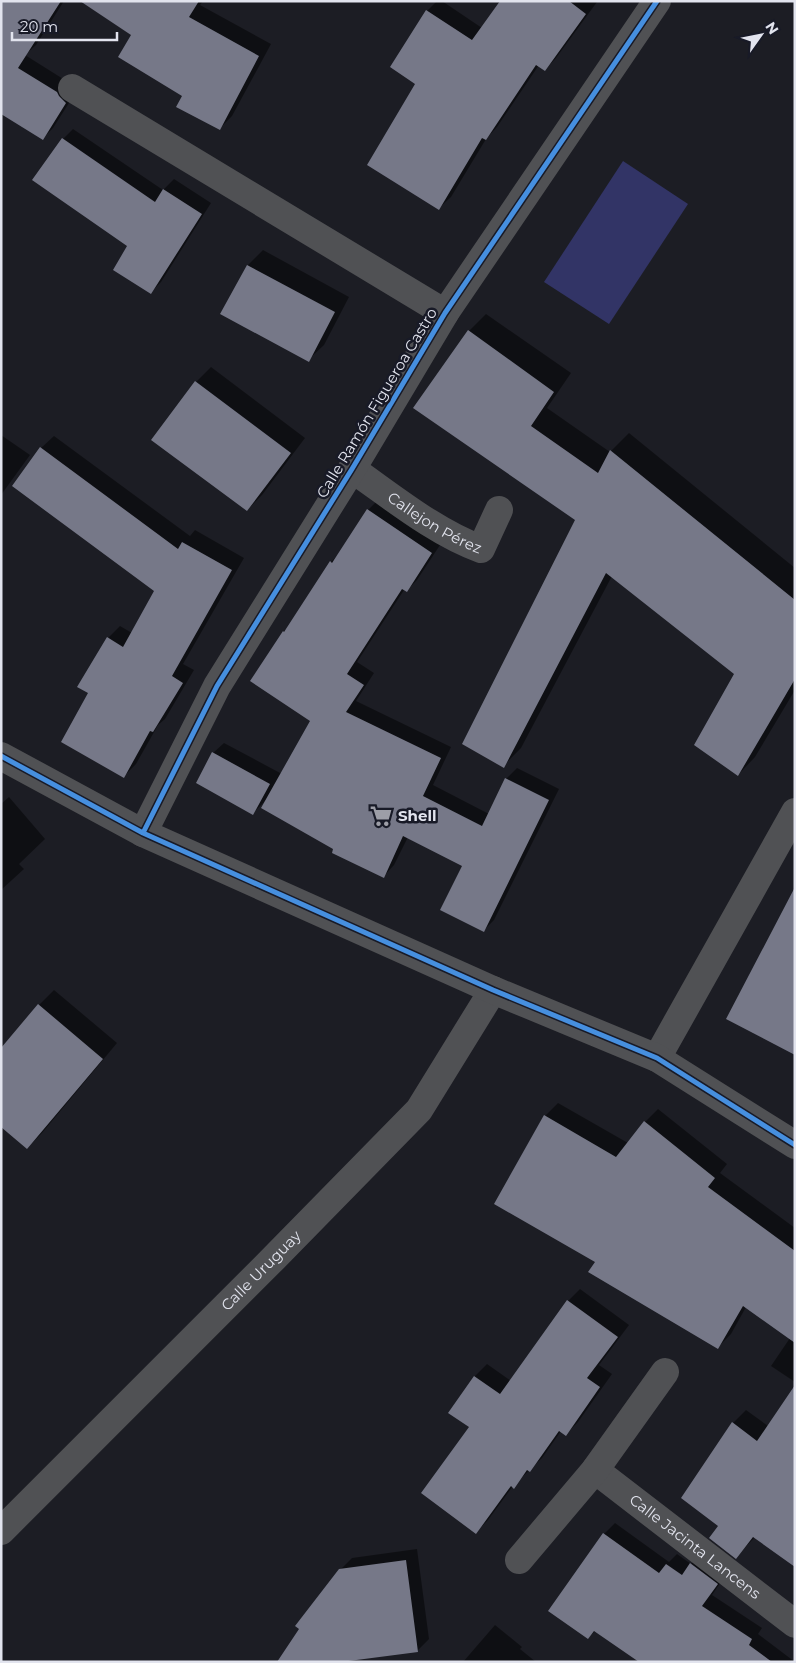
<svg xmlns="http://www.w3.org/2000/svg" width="796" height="1663" font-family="Montserrat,sans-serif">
<rect width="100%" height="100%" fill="#1c1d24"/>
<path fill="#323466" d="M 623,161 L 688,204 L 609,324 L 544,282 Z"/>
<path fill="#0007" d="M 1,1 L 64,1 L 36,45 L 25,55 L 68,82 L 76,92 L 53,128 L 43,138 L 1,112 Z
M 82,1 L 203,1 L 200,5 L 271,44 L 232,116 L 219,129 L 183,96 L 133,35 Z
M 437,1 L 442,1 L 482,28 L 501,1 L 597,2 L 556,58 L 545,70 L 539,65 L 497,127 L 486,139 L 451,197 L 439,208 L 417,83 L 427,11 Z
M 73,129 L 163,190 L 174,179 L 211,203 L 161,282 L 150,293 L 129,246 L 63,139 Z
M 263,250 L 349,297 L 324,345 L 308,360 L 248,265 Z
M 486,314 L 571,373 L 547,408 L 610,452 L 629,433 L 795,568 L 795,690 L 755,757 L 738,775 L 735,673 L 612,576 L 521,748 L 503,766 L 576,520 L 469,331 Z
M 211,367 L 305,438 L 262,495 L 247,510 L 196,382 Z
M 1,435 L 30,455 L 1,495 Z
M 54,436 L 190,536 L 195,530 L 244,558 L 183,664 L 194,670 L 165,719 L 158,725 L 136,764 L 124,776 L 90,693 L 108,638 L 120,626 L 132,633 L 156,591 L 14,486 L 41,448 Z
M 379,499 L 442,542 L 417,580 L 406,591 L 404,590 L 357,662 L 374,673 L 356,701 L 451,747 L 433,785 L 489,814 L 506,779 L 517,768 L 559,789 L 494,920 L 483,931 L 464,865 L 408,837 L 394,865 L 384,876 L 335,849 L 267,799 L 253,813 L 213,753 L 224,743 L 282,774 L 312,720 L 251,680 L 284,631 L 291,625 L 331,562 L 339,554 L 368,510 Z
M 9,797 L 45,839 L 19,864 L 24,869 L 1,890 L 1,804 Z
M 54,990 L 117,1043 L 42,1133 L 27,1148 L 1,1050 L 39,1005 Z
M 558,1103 L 628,1143 L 645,1122 L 658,1109 L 727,1164 L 720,1173 L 795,1228 L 795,1382 L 771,1366 L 790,1338 L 746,1307 L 731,1334 L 718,1347 L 597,1262 L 545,1116 Z
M 580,1289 L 629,1325 L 599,1365 L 612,1374 L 578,1422 L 566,1434 L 561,1431 L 542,1458 L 513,1486 L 488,1520 L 476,1532 L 470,1427 L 450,1412 L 475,1376 L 487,1364 L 511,1381 L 568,1301 Z
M 746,1410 L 768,1426 L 755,1537 L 736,1557 L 719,1525 L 733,1423 Z
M 615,1523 L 669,1562 L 677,1554 L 691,1564 L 702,1553 L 727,1573 L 712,1595 L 762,1628 L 758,1634 L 795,1662 L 673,1662 L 595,1631 L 588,1638 L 550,1611 L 604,1534 Z
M 417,1549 L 429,1639 L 417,1651 L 340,1570 L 352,1558 Z
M 495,1625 L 522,1647 L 520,1649 L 536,1662 L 463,1662 Z"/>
<path fill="#767888" d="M 1,1 L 61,1 L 18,68 L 57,92 L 59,96 L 66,103 L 43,140 L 1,114 Z
M 80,1 L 199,1 L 189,17 L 259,56 L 220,130 L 176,107 L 182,96 L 118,57 L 131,35 Z
M 500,1 L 569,1 L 586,14 L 545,71 L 536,65 L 486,140 L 482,138 L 439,210 L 367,165 L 415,84 L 390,67 L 426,10 L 472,40 Z
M 62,138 L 155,202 L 163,189 L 202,214 L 151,294 L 113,270 L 127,246 L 32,180 Z
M 247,265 L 335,312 L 309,362 L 220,314 Z
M 468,330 L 554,392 L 531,426 L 598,473 L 610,450 L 795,600 L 795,679 L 738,776 L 694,745 L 734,674 L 606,573 L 504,768 L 462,744 L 575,520 L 413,408 Z
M 195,381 L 291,453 L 247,511 L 151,440 Z
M 40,447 L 178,549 L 182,542 L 232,570 L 172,676 L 183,683 L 153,732 L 150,731 L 124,778 L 61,742 L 88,693 L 77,687 L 107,637 L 123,647 L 154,591 L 12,486 Z
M 367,509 L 432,553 L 407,592 L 402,589 L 347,674 L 364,685 L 346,712 L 441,758 L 423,796 L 482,826 L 505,778 L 549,800 L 484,932 L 440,910 L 462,866 L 403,836 L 384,878 L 332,853 L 333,849 L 261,808 L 310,721 L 250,681 L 283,631 L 284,632 L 330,561 L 332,563 Z
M 212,752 L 270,784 L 253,815 L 196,783 Z
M 795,887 L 795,1055 L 726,1019 Z
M 38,1004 L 103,1059 L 27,1149 L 1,1127 L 1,1048 Z
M 544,1115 L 616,1157 L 644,1121 L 715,1178 L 708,1187 L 795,1251 L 795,1343 L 743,1306 L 718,1349 L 588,1272 L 595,1262 L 494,1204 Z
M 567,1300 L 618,1337 L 587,1378 L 600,1387 L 566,1436 L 559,1431 L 530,1472 L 527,1470 L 514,1489 L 511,1486 L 476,1534 L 421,1493 L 469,1427 L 448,1413 L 474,1376 L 500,1394 Z
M 795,1385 L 795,1567 L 753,1537 L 736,1559 L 709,1538 L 718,1526 L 681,1498 L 732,1422 L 757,1441 Z
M 603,1533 L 659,1573 L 666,1564 L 682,1575 L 690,1563 L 718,1584 L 702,1606 L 752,1639 L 749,1645 L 772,1662 L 639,1662 L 594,1631 L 588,1639 L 548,1611 Z
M 406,1560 L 418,1652 L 341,1662 L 277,1662 L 299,1629 L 295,1626 L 339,1569 Z"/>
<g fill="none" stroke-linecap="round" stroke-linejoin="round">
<g stroke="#505154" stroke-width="28">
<path d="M 72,88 L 445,313"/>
<path id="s1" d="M 352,469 C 391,496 436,533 481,549 L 499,510"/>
<path d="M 143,833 L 217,686 L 352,469 L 445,313 L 657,1"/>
<path d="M 657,1058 L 795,812"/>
<path id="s2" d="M 595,1470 L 795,1624"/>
<path id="s3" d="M 1,1531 L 273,1259 L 419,1110 L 493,990"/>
<path d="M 519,1560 L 595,1470 L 665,1372"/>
</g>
<path stroke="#505154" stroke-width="28" d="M 1,756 L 143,833 L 493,990 L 657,1058 L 795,1145"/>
<g stroke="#181a27" stroke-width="8">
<path id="cycleway" d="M 1,756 L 143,833 L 493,990 L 657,1058 L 795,1145
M 143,833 L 217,686 L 352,469 L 445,313 L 657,1"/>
</g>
<use href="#cycleway" stroke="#468fdf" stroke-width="5"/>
</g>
<defs>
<g id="supermarket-bare" transform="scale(1.725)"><path d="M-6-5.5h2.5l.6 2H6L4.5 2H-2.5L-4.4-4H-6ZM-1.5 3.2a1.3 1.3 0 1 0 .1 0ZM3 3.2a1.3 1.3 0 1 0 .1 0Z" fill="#9d9ea7" stroke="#181a27" stroke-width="2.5" paint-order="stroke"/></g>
</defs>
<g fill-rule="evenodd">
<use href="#supermarket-bare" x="381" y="816"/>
</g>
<g text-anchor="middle" stroke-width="5" stroke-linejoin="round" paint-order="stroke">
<g font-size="15" fill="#e2e4ee" stroke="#181a27">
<text transform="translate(377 403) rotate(-59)" y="5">Calle Ramón Figueroa Castro</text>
<text dy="5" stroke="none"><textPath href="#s1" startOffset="99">Callejon Pérez</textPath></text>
<text dy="5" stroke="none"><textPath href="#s3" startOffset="368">Calle Uruguay</textPath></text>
<text dy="5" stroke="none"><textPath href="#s2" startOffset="126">Calle Jacinta Lancens</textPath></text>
</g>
<g font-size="15" font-weight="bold" fill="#e2e4ee" stroke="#181a27" text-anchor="start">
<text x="398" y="821">Shell</text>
</g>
</g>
<rect width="796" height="1663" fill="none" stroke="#e2e4ee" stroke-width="5"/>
<g transform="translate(761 35) rotate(57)" stroke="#181a27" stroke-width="4" paint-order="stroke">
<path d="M0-4L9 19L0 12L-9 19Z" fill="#e2e4ee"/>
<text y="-8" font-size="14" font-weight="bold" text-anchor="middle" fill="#e2e4ee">N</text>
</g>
<path d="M12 32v8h105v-8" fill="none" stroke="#e2e4ee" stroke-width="2.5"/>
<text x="20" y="32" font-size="15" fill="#e2e4ee" stroke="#181a27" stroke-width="4" paint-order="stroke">20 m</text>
</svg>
